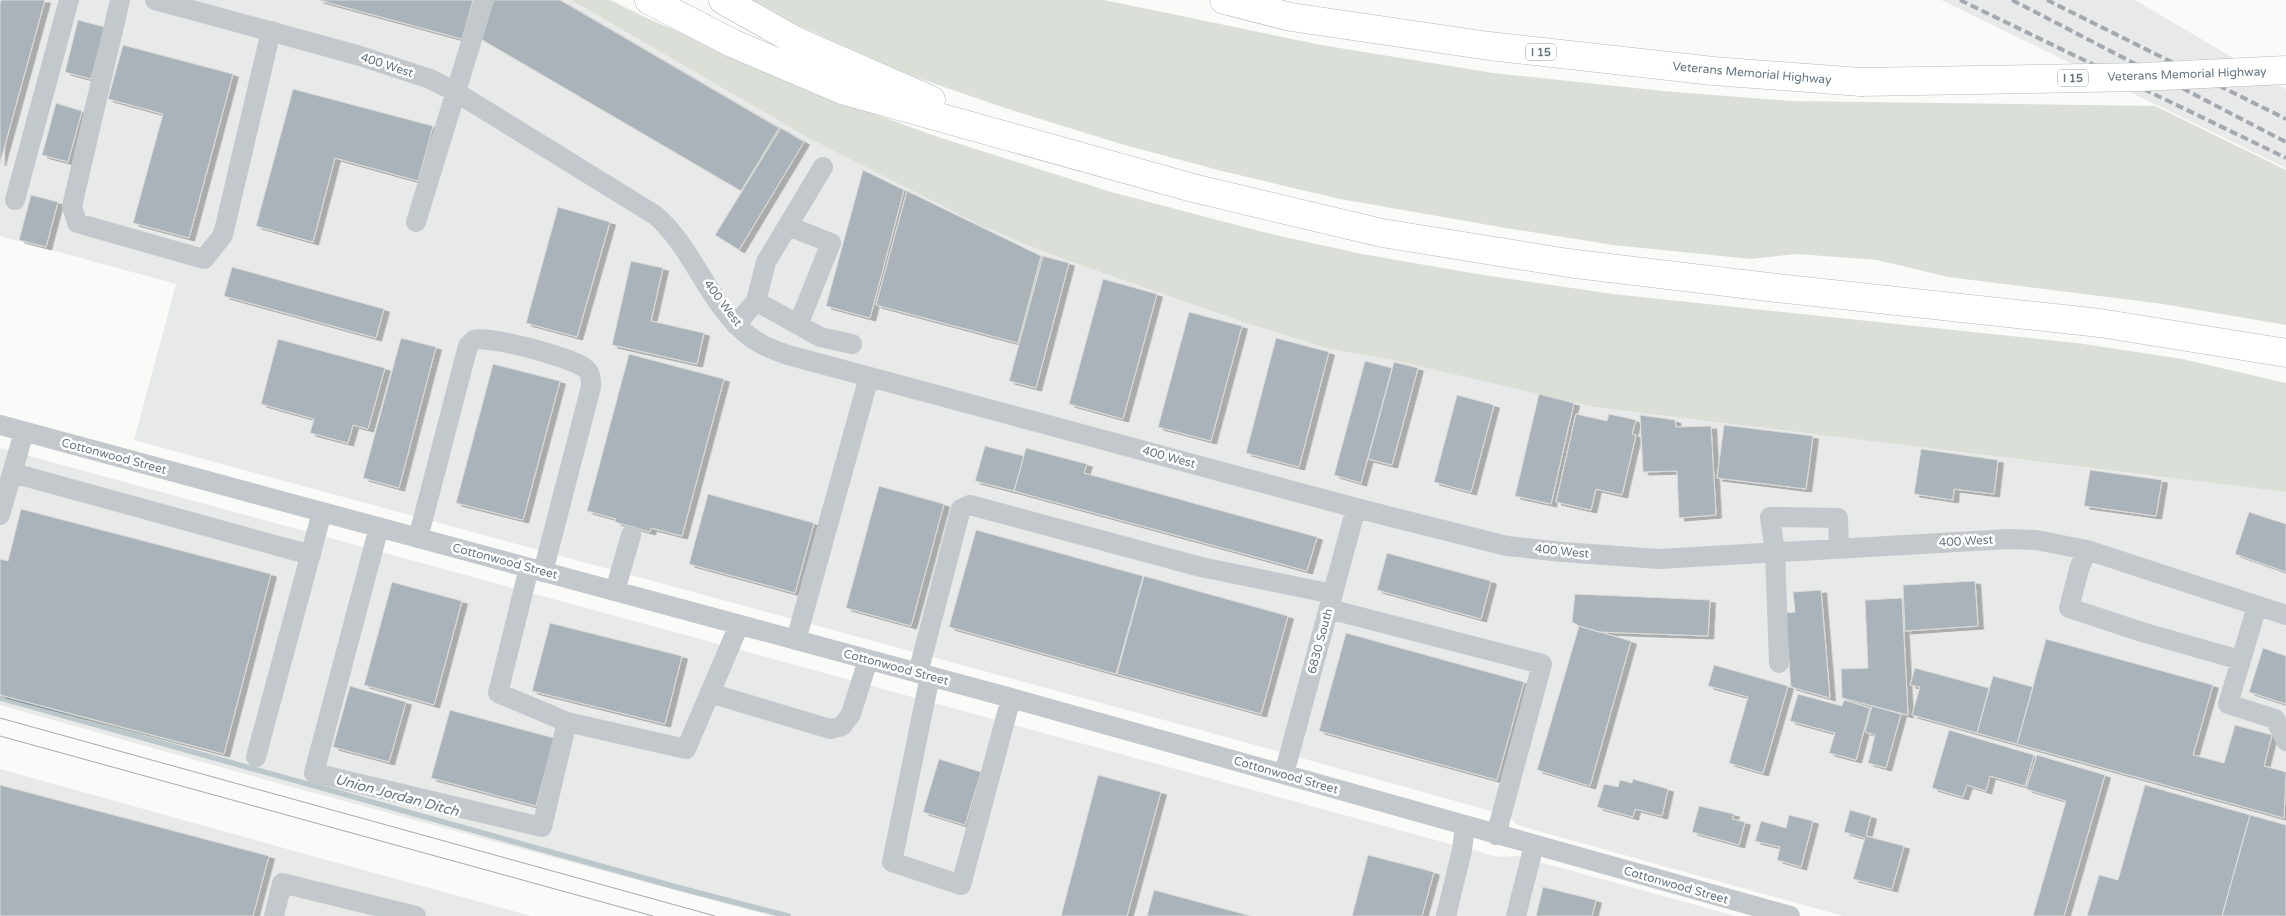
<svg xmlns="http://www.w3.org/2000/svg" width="2286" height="916" font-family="'Varela Round',sans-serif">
<defs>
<filter id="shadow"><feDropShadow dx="5.5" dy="3" stdDeviation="0" flood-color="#0004"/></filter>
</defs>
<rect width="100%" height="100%" fill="#fafaf8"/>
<path fill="#e8e9e9" d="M 0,0 L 571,0 L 810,139 L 982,226 L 1049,254 L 1243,322 L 1330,349 L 1392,360 L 1593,407 L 2286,492 L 2286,916 L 1843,916 L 1517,825 L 1509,816 L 1208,732 L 134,440 L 176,284 L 0,236 Z
M 1941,0 L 2135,0 L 2286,89 L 2286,168 Z
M 0,448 L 1498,857 L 1518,856 L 1736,916 L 771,916 L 270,781 L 0,705 Z
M 0,769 L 298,852 L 531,916 L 0,916 Z"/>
<path fill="#dadfd7" d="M 571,0 L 610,0 L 649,19 L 855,107 L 941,138 L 1111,192 L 1267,233 L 1362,254 L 1483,275 L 1613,294 L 2077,343 L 2182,359 L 2286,383 L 2286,492 L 1593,407 L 1392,360 L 1330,349 L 1243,322 L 1049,254 L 982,226 L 810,139 Z
M 748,0 L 1104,0 L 1321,45 L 1493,73 L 1663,91 L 1790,101 L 2155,106 L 2286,170 L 2286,325 L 2163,304 L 1948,277 L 1877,260 L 1796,254 L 1751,259 L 1613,245 L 1506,228 L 1340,199 L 1222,171 L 1121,144 L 1011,110 L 912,76 L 779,17 Z"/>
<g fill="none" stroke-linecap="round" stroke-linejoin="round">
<path stroke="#bbc7cb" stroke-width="5.5" d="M 0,698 L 676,887 L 788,916"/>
</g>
<path fill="#aab3b9" stroke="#dcdcda" filter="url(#shadow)" d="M 1,0 L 45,0 L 0,163 L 0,4 Z
M 318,0 L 473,0 L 462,39 Z
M 490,0 L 560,0 L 779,128 L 741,191 L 479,38 Z
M 78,20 L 105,27 L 91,79 L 65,72 Z
M 123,45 L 233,74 L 189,238 L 133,223 L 163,114 L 108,99 Z
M 293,89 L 433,126 L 418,181 L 335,158 L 313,242 L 256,226 Z
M 56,103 L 82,111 L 68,162 L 42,155 Z
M 781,128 L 804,142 L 739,250 L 715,235 Z
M 863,170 L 904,190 L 870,318 L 826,306 Z
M 907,191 L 1041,256 L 1018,343 L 876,305 Z
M 31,195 L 58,202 L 46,247 L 19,240 Z
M 558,207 L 610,222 L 577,337 L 526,323 Z
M 1043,256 L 1069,263 L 1036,388 L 1009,381 Z
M 631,261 L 663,268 L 651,321 L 704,333 L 697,364 L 612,345 Z
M 232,267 L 384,309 L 376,338 L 224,296 Z
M 1103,279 L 1157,294 L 1123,419 L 1069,404 Z
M 1189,312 L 1242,326 L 1211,441 L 1158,427 Z
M 401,338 L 436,347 L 399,488 L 363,478 Z
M 1276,338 L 1329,352 L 1299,467 L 1246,453 Z
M 278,339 L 385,368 L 368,429 L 353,425 L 348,443 L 310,433 L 314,419 L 261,404 Z
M 629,354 L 724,379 L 682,536 L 651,528 L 650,532 L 615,522 L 616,519 L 587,511 Z
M 1365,361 L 1392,368 L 1361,483 L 1334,475 Z
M 1394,362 L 1418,368 L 1392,465 L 1368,459 Z
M 493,364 L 560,381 L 523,520 L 456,503 Z
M 1539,394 L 1574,403 L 1551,504 L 1515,496 Z
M 1457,395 L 1494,405 L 1471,492 L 1434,482 Z
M 1576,414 L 1607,421 L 1609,414 L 1636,420 L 1632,434 L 1636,435 L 1622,495 L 1596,489 L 1591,510 L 1556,502 Z
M 1640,415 L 1675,420 L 1676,427 L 1711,426 L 1716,515 L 1679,518 L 1677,471 L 1643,472 Z
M 1724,425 L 1813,436 L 1806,489 L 1717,478 Z
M 985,446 L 1024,456 L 1014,491 L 975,481 Z
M 1026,448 L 1087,464 L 1084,473 L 1317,537 L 1307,571 L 1014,491 Z
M 1921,449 L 1998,460 L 1994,494 L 1954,489 L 1953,500 L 1914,494 Z
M 2090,470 L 2162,480 L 2156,516 L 2084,506 Z
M 879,486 L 944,504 L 911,626 L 846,608 Z
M 708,494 L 814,523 L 795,593 L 689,564 Z
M 21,509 L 271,574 L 224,754 L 0,695 L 0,559 L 8,561 Z
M 2249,512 L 2286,524 L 2286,572 L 2235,554 Z
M 976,530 L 1143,576 L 1116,674 L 949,627 Z
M 1387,553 L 1491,581 L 1481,619 L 1377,590 Z
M 1144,576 L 1288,616 L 1261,714 L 1117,674 Z
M 1975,581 L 1978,626 L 1905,631 L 1903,585 Z
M 392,582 L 462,601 L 434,705 L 364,685 Z
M 1821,590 L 1830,698 L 1791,687 L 1785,613 L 1795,612 L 1793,592 Z
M 1575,594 L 1710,600 L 1708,636 L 1599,632 L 1579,626 L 1572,622 Z
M 1902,598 L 1908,715 L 1842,698 L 1841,669 L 1868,668 L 1865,600 Z
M 550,623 L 682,656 L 665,724 L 532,691 Z
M 1579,626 L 1631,641 L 1590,786 L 1537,770 Z
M 1346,633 L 1524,682 L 1497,780 L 1319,731 Z
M 2046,639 L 2213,685 L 2193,755 L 2224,763 L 2235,725 L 2272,735 L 2264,766 L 2286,772 L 2284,818 L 2017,744 Z
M 2263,648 L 2286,656 L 2286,704 L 2249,692 Z
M 1714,665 L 1788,686 L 1763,773 L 1729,763 L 1748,697 L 1708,686 Z
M 1915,668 L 1989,688 L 1977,733 L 1912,715 L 1920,687 L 1910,685 Z
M 1993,676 L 2033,687 L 2017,744 L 1977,733 Z
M 350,686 L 406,702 L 389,762 L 333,747 Z
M 1798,694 L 1842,706 L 1844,700 L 1870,708 L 1856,760 L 1829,753 L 1835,733 L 1790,721 Z
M 1872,706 L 1901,714 L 1886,768 L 1868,763 L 1875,735 L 1865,732 Z
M 450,710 L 554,738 L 536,806 L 431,778 Z
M 1949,730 L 2034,755 L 2025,786 L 1990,776 L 1986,791 L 1967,785 L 1963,797 L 1932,788 Z
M 2037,755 L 2105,775 L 2064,916 L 2033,916 L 2066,801 L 2026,789 Z
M 939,759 L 981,772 L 965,825 L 923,812 Z
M 1098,775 L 1161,792 L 1127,916 L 1061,916 Z
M 1633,779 L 1668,789 L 1662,816 L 1635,809 L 1633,817 L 1597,807 L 1604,784 L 1618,787 L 1620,780 L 1632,783 Z
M 0,785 L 269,856 L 253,916 L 0,916 Z
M 2145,785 L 2250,815 L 2222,916 L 2087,916 L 2099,875 L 2118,880 Z
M 1699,806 L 1734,814 L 1732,819 L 1745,822 L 1739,845 L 1692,832 Z
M 1850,810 L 1871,816 L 1866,836 L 1904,846 L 1892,889 L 1853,879 L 1865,838 L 1844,832 Z
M 1789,815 L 1813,821 L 1801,867 L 1777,860 L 1780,847 L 1755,841 L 1761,821 L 1786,828 Z
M 2250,815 L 2286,825 L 2286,916 L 2222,916 Z
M 1368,855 L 1434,872 L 1422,916 L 1352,916 Z
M 1543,887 L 1596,900 L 1592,916 L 1536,916 Z
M 1154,890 L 1251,916 L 1147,916 Z"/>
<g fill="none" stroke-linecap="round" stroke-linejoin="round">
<g stroke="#b4b9bd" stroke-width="29">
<path id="highway" d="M 649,0 L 732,43 L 842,90 L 1193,188 L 1382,233 L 1568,263 L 1768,287 L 2100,323 L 2286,353
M 723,0 L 796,41 L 931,100
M 1224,0 L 1291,17 L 1489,46 L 1713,71 L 1861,82"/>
</g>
<path stroke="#c3c8cc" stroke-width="20" d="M 120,0 L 72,206 L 77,223 L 204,259 L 223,235 L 271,31
M 155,0 L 357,55 L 430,79 L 454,91 L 655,215 C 695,249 709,308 753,339 C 763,346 776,351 788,355 L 1356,508 L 1507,546 L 1563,552 L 1659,559 L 2009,539 L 2036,540 L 2087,550 L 2286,615
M 15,200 L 69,0
M 416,222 L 484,0
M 788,226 L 831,243 L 798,325
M 756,301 L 766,262 L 823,167
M 736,325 L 756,301 L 820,337 L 852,344
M 0,425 L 1011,698 L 1790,916
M 13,473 L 311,555
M 0,515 L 24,432
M 379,527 L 314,773 L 542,827 L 567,722 L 686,749 L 739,625
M 418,538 L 468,346 L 474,340 C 489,335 574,358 586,369 C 591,373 591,381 591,387 L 543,572
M 2087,550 L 2079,569 L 2069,608 L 2142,632 L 2240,660
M 529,568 L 498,693 L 567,722
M 615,591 L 631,535
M 2257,606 L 2228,704 L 2275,719 L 2286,741
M 1329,609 L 1542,664 L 1496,835
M 796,640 L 869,377
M 1779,663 L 1775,552 L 1770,517 L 1838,518 L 1839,548
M 918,673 L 961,509 L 970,505 L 1201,567 L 1333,594
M 930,676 L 892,862 L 961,885 L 1011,698
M 710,693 L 830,729 L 842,726 L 851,714 L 868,660
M 256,757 L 322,512
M 1284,774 L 1356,508
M 274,916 L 282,883 L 416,916
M 1446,916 L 1462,850 L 1465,826
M 1516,916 L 1534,845"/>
<use href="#highway" stroke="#fff" stroke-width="28"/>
<path stroke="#a2aab0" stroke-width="1" d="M 0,718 L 715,916
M 0,736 L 653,916"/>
<path stroke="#a2aab0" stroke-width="4" stroke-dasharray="8 4" stroke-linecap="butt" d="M 1960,0 L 2286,158
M 2012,0 L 2286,142
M 2047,0 L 2286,119"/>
<g stroke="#b4b9bd" stroke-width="29" stroke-linecap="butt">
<path id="highway-bridge" d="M 1861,82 L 2142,77 L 2286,70"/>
</g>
<use href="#highway-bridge" stroke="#fff" stroke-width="28"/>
</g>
<g text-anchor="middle" stroke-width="5" stroke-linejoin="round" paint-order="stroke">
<g fill="#fff" stroke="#939fa8" stroke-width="1">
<rect x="1526" y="43.5" width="30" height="17" rx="4"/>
<rect x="2058" y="69.5" width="30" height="17" rx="4"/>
</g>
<g font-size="11" font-weight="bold" fill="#657683">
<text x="1541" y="56">I 15</text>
<text x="2073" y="82">I 15</text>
</g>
<g font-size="12" fill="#657683" stroke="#fff">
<text transform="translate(387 65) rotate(18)" y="4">400 West</text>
<text transform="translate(1752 73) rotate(5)" y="4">Veterans Memorial Highway</text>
<text transform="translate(2187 74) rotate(-2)" y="4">Veterans Memorial Highway</text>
<text transform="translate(723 303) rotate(53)" y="4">400 West</text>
<text transform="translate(114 456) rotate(15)" y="4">Cottonwood Street</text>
<text transform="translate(1169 457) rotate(15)" y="4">400 West</text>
<text transform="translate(1966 541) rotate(-3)" y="4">400 West</text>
<text transform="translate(1562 551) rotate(6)" y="4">400 West</text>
<text transform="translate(505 561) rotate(15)" y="4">Cottonwood Street</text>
<text transform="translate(1320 641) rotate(-75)" y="4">6830 South</text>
<text transform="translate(896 667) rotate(15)" y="4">Cottonwood Street</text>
<text transform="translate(1286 775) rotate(16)" y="4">Cottonwood Street</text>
<text transform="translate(1676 885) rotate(16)" y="4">Cottonwood Street</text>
</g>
<g font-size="14" font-style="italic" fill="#60757c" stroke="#fff">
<text transform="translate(397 795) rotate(15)" y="5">Union Jordan Ditch</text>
</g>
</g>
</svg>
